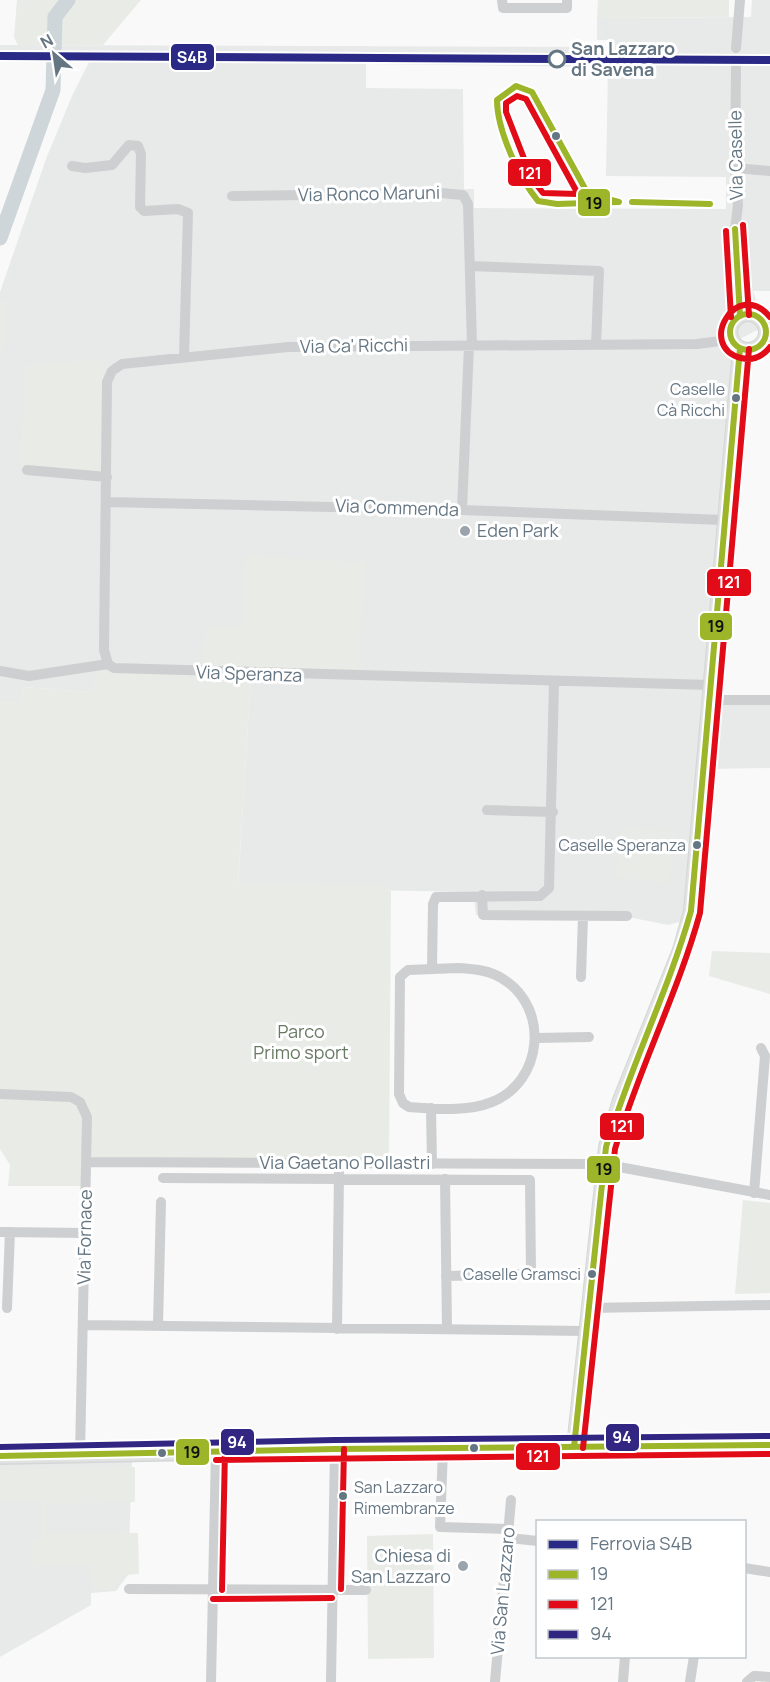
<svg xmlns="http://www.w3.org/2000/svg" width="770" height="1682" font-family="Manrope,sans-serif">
<rect width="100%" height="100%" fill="#f9f9f9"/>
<path fill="#e8e9e9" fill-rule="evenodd" d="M 752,0 L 770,0 L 770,291 L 753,291 L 765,326 L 736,341 L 706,702 L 770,702 L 770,768 L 706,769 L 690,919 L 668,925 L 623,916 L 476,915 L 473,892 L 238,888 L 251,675 L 242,626 L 201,673 L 91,692 L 23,687 L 20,703 L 0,702 L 0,292 L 46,159 L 72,96 L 89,62 L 0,61 L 0,45 L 609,47 L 609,40 L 597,40 L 597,18 L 751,17 ZM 366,64 L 608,67 L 606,176 L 726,177 L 726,209 L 474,208 L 474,189 L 464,189 L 463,89 L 366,88 Z
M 132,1459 L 128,1575 L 116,1591 L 91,1593 L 91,1605 L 0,1657 L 0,1462 Z"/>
<path fill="#e8ebe6" d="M 17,0 L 141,0 L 103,45 L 18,45 L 14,37 Z
M 598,0 L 729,0 L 729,17 L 597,18 Z
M 0,300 L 6,302 L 0,372 Z
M 105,358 L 98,473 L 20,467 L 25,366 Z
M 246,556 L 365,562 L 358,676 L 251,676 L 238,884 L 388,886 L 388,891 L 391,891 L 389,1164 L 83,1161 L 82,1186 L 8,1186 L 10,1165 L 0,1149 L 0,702 L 20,703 L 23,687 L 91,692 L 97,671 L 201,673 L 207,627 L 242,625 Z
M 621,828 L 674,831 L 670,883 L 616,878 Z
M 712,951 L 770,953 L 770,994 L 709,976 Z
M 743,1200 L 770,1203 L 770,1293 L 735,1294 Z
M 135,1467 L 135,1502 L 47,1504 L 47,1534 L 138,1533 L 139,1574 L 124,1575 L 114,1589 L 93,1589 L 92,1566 L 31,1567 L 31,1540 L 41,1540 L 40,1501 L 0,1501 L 0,1470 Z
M 433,1534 L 434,1658 L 368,1659 L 367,1536 Z"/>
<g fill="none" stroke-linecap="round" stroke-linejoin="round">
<path stroke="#ced6d9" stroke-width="15" d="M 0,238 L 53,90 L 55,17 L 68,0"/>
<g stroke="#d5d6d7" stroke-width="16">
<path id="secondary" d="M730 332a18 18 0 1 1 36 0a18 18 0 1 1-36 0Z
M 574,1447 L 606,1147 L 620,1100 L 680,950 L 691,911 L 740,348"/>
</g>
<g stroke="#d5d6d7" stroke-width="18">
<path id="primary" d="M 0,1456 L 335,1449 L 446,1450 L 770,1445"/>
</g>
<path stroke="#cecfd0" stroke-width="10" d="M 502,0 L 503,8 L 567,8 L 567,0
M 736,48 L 740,0
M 736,67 L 735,168 L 738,205 L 735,229 L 740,316
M 72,166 L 85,168 L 112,165 L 129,145 L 138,146 L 141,154 L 140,207 L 144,211 L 178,209 L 188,213 L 184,357
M 735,168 L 770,171
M 232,196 L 441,193 L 463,195 L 468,204 L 472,345
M 470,266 L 599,271 L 596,345
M 27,470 L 107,477
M 107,502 L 462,510 L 723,520
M 462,510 L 469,345
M 0,671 L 29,676 L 108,664
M 710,685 L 114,668 L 108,664 L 104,650 L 107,382 L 112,371 L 122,364 L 288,347 L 697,344 L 720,341 L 730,336
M 709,700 L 770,700
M 487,810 L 553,812
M 482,895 L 483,915 L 627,916
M 432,968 L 433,904 L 436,897 L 540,896 L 549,888 L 554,682
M 458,968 C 474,969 489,970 503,979 C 550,1008 543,1082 492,1102 C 468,1112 435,1109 409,1107 L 403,1103 L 399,1094 L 400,977 L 408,970 Z
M 581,977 L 583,916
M 536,1038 L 589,1037
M 0,1094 L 71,1097 L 80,1102 L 87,1117 L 80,1455
M 431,1108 L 432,1164
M 86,1162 L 603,1164 L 770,1195
M 163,1178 L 530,1180 L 531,1274 L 446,1276
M 445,1179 L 447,1329
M 754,1193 L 765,1056 L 761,1048
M 0,1232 L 86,1233
M 7,1308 L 10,1232
M 587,1308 L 770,1305
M 83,1325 L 585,1331
M 158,1326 L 161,1202
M 337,1329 L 339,1173
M 443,1450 L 440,1527 L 509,1529
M 509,1538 L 538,1541
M 744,1568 L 770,1572
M 129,1589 L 366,1590
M 211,1682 L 216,1451
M 331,1682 L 335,1449
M 495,1682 L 511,1500
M 623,1682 L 625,1656
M 690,1682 L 694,1656
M 747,1682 L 754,1676 L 770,1677"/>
<use href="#secondary" stroke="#e1e2e2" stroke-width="14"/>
<use href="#primary" stroke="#e1e2e2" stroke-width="15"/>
<g stroke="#fff" stroke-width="10">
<path id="bus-1" d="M 516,86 L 532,92 L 588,194 L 619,202 L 557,204 L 538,201 C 519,178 497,130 497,100 Z
M 632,202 L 710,204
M 632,202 L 710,204
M 735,229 L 740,316
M730 332a18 18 0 1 1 36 0a18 18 0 1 1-36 0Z
M 574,1447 L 606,1147 C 630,1067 668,992 691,911 L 740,348
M 0,1456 L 335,1449 L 770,1445"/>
</g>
<g stroke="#fff" stroke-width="10">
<path id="bus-2" d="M 517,96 L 526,99 L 578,194 L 543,193 L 532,179 L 506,112 L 506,103 Z
M 743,225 L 749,315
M 726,231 L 731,317
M 770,317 C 737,277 696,346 741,358 C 753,361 763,356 770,347
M 583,1448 L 615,1149 C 639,1068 678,993 700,913 L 749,349
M 216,1460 L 770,1454
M 341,1589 L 344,1449
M 222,1590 L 225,1451
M 213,1599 L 332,1598"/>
</g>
<g stroke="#fff" stroke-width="10">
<path id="bus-3" d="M 0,1447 L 335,1440 L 770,1436"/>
</g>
<use href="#bus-1" stroke="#9cb529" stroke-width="6"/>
<use href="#bus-2" stroke="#e20c19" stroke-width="6"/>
<use href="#bus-3" stroke="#312783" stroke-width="6"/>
<g stroke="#fff" stroke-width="12">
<path id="rail-1" d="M 0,56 L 770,60"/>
</g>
<use href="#rail-1" stroke="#2a2a86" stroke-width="8"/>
</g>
<circle fill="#fff" stroke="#657683" stroke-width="3" cx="557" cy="59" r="8"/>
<g fill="#657683" stroke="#fff" stroke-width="2">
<circle cx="556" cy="136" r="5"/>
<circle cx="736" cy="398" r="5"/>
<circle cx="697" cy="845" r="5"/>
<circle cx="592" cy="1274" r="5"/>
<circle cx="474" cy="1448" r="5"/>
<circle cx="162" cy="1453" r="5"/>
<circle cx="343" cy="1496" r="5"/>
</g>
<g fill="#99a4ac" stroke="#fff" stroke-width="2">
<circle cx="465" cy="531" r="6"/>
<circle cx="463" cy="1566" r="6"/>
</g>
<g text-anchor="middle" stroke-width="6" stroke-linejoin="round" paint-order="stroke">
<g font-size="16" fill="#657683" stroke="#fff" text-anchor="end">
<text x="725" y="395">Caselle<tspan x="725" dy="21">Cà Ricchi</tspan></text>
<text x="686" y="851">Caselle Speranza</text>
<text x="581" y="1280">Caselle Gramsci</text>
<text x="354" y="1493" text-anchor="start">San Lazzaro<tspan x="354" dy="21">Rimembranze</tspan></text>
</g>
<g font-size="18" font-weight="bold" fill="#657683" stroke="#fff" text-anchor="start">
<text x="571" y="55">San Lazzaro<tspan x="571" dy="21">di Savena</tspan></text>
</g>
<g font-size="18" fill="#657683" stroke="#fff">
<text transform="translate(736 155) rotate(-91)" y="6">Via Caselle</text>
<text transform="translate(369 194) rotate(-1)" y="6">Via Ronco Maruni</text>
<text transform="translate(354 346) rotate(-1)" y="6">Via Ca' Ricchi</text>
<text transform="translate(397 508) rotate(2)" y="6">Via Commenda</text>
<text transform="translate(249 674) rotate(2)" y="6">Via Speranza</text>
<text x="345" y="1169">Via Gaetano Pollastri</text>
<text transform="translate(85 1237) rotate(-89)" y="6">Via Fornace</text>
<text transform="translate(503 1591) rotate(-85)" y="6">Via San Lazzaro</text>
</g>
<g font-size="18" fill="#657683" stroke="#fff" text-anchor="start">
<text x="477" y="537">Eden Park</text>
<text x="451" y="1562" text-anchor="end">Chiesa di<tspan x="451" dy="21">San Lazzaro</tspan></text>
</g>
<g font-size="18" fill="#687a64" stroke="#fff">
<text x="301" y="1038">Parco<tspan x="301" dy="21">Primo sport</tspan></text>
</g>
</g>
<g stroke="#fff" stroke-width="2">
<rect x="170" y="43" width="45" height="28" rx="6" fill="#2a2a86"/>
<rect x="507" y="158" width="45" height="29" rx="6" fill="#e20c19"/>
<rect x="577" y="188" width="34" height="29" rx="6" fill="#9cb529"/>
<rect x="706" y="568" width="46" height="29" rx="6" fill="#e20c19"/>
<rect x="699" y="612" width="34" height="29" rx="6" fill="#9cb529"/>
<rect x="599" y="1112" width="46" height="29" rx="6" fill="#e20c19"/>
<rect x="586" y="1155" width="35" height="29" rx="6" fill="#9cb529"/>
<rect x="605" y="1423" width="35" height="29" rx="6" fill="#312783"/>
<rect x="220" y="1428" width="35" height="28" rx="6" fill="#312783"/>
<rect x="175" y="1438" width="35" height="28" rx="6" fill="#9cb529"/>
<rect x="515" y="1442" width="46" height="29" rx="6" fill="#e20c19"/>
</g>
<g font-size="16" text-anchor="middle" font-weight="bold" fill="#fff">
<text x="192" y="63">S4B</text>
<text x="530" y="179">121</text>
<text x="729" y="588">121</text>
<text x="622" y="1132">121</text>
<text x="622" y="1443">94</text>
<text x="237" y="1448">94</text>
<text x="538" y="1462">121</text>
</g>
<g font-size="16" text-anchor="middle" font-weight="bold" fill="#111">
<text x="594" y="209">19</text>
<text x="716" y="632">19</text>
<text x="604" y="1175">19</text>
<text x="192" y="1458">19</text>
</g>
<rect x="536" y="1520" width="210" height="138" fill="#ffffff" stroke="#c1c8cd" stroke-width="1.5"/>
<rect x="548" y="1540" width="30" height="9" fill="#2a2a86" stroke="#c1c8cd" stroke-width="1.5"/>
<text x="590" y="1550" font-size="18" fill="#657683">Ferrovia S4B</text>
<rect x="548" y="1570" width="30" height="9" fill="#9cb529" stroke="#c1c8cd" stroke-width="1.5"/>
<text x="590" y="1580" font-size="18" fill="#657683">19</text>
<rect x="548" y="1600" width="30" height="9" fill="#e20c19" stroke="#c1c8cd" stroke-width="1.5"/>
<text x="590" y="1610" font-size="18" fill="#657683">121</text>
<rect x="548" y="1630" width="30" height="9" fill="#312783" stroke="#c1c8cd" stroke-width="1.5"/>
<text x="590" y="1640" font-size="18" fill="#657683">94</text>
<g transform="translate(54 54) rotate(331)" stroke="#ffffff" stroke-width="4.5" paint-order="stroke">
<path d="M0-4.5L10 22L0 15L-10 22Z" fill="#657683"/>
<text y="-9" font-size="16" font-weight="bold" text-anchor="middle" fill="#657683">N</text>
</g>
</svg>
